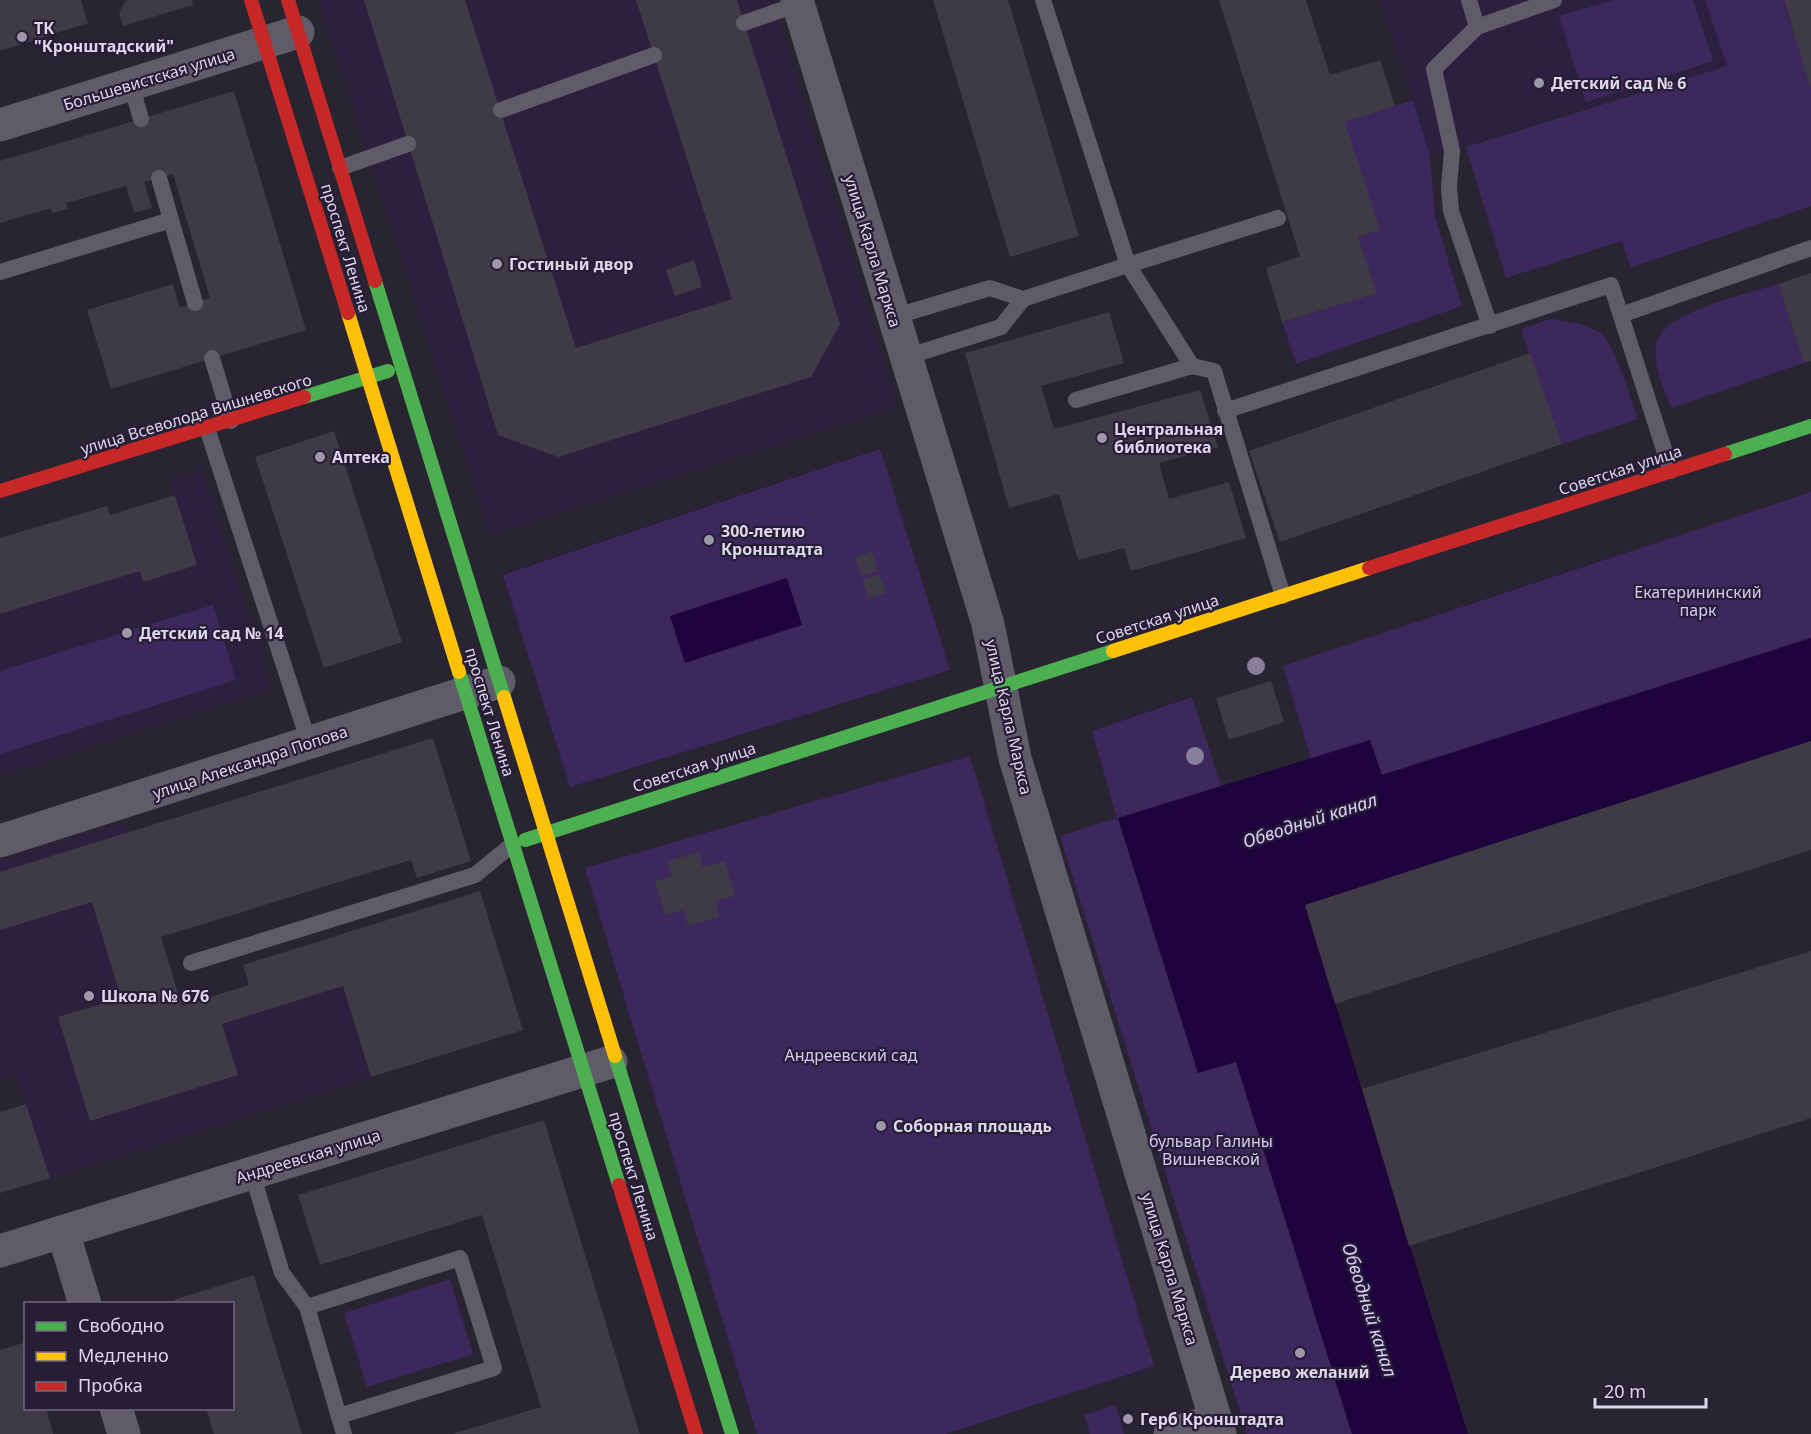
<svg xmlns="http://www.w3.org/2000/svg" width="1811" height="1434" font-family="'Noto Sans',sans-serif">
<rect width="100%" height="100%" fill="#282431"/>
<path fill="#2b213f" d="M 319,0 L 772,0 L 897,407 L 491,534 Z
M 1381,0 L 1705,0 L 1727,66 L 1430,156 Z
M 202,470 L 271,689 L 0,775 L 0,538 L 107,506 L 110,515 L 175,495 L 169,480 Z
M 125,823 L 182,1006 L 248,985 L 243,965 L 394,918 L 408,966 L 343,987 L 371,1077 L 50,1178 L 16,1073 L 0,1078 L 0,860 Z"/>
<path fill="#3c285d" d="M 1614,0 L 1693,0 L 1713,61 L 1586,102 L 1559,16 Z
M 1705,0 L 1783,0 L 1811,87 L 1811,206 L 1630,268 L 1622,241 L 1506,278 L 1466,147 L 1727,66 Z
M 1413,100 L 1430,156 L 1435,217 L 1462,306 L 1296,364 L 1282,322 L 1376,293 L 1358,237 L 1379,230 L 1345,122 Z
M 1778,284 L 1804,363 L 1671,408 C 1664,388 1653,367 1656,346 C 1660,311 1749,294 1778,284 Z
M 1550,319 C 1566,321 1586,323 1600,333 C 1616,345 1630,399 1638,419 L 1562,444 L 1521,329 Z
M 880,449 L 950,670 L 570,787 L 503,575 Z
M 1811,492 L 1811,638 L 1381,775 L 1370,740 L 1311,759 L 1283,666 Z
M 213,605 L 236,680 L 0,754 L 0,671 Z
M 1192,697 L 1221,786 L 1118,819 L 1198,1073 L 1236,1061 L 1352,1434 L 1247,1434 L 1060,836 L 1117,818 L 1092,731 Z
M 970,756 L 1154,1366 L 946,1434 L 757,1434 L 585,868 Z
M 450,1279 L 473,1354 L 367,1387 L 344,1313 Z
M 1116,1405 L 1124,1434 L 1090,1434 L 1084,1415 Z"/>
<path fill="#1e033d" d="M 787,578 L 802,625 L 685,663 L 670,616 Z
M 1811,638 L 1811,741 L 1305,905 L 1468,1434 L 1352,1434 L 1236,1062 L 1198,1073 L 1118,818 L 1370,740 L 1382,775 Z"/>
<path fill="#3e3b46" d="M 0,0 L 81,0 L 88,23 L 0,51 Z
M 128,0 L 192,0 L 193,5 L 123,26 L 119,13 L 125,1 Z
M 364,0 L 465,0 L 576,348 L 732,299 L 636,0 L 737,0 L 840,324 L 811,377 L 558,457 L 498,435 Z
M 933,0 L 1008,0 L 1079,236 L 1010,257 Z
M 1219,0 L 1306,0 L 1330,75 L 1380,60 L 1395,106 L 1345,122 L 1380,230 L 1358,237 L 1377,293 L 1282,322 L 1266,268 L 1300,256 Z
M 1784,0 L 1811,0 L 1811,87 L 1810,87 Z
M 234,91 L 306,330 L 111,389 L 87,310 L 173,284 L 180,308 L 210,298 L 173,174 L 144,182 L 152,208 L 134,213 L 126,186 L 66,203 L 68,209 L 52,213 L 51,208 L 0,223 L 0,161 Z
M 694,260 L 702,287 L 675,296 L 666,270 Z
M 1811,273 L 1811,361 L 1804,363 L 1778,284 Z
M 1109,312 L 1124,363 L 1041,386 L 1054,429 L 1200,390 L 1218,447 L 1159,463 L 1169,499 L 1229,482 L 1246,538 L 1131,571 L 1124,548 L 1078,560 L 1059,494 L 1009,508 L 965,353 Z
M 1530,353 L 1562,444 L 1280,542 L 1249,451 Z
M 334,431 L 402,642 L 324,668 L 255,457 Z
M 175,495 L 197,565 L 143,582 L 140,571 L 0,614 L 0,538 L 107,506 L 110,515 Z
M 872,551 L 878,571 L 861,576 L 855,557 Z
M 880,575 L 886,593 L 868,598 L 862,580 Z
M 1271,681 L 1284,722 L 1229,740 L 1216,698 Z
M 433,738 L 471,861 L 417,878 L 411,860 L 161,937 L 182,1006 L 249,985 L 243,965 L 480,891 L 523,1030 L 371,1077 L 343,986 L 222,1024 L 238,1075 L 90,1121 L 58,1017 L 121,998 L 92,902 L 0,930 L 0,872 Z
M 1811,741 L 1811,850 L 1335,1004 L 1305,905 Z
M 699,852 L 703,867 L 725,861 L 735,896 L 715,901 L 719,917 L 688,926 L 684,910 L 665,915 L 655,881 L 672,876 L 668,861 Z
M 1811,951 L 1811,1118 L 1409,1246 L 1362,1089 Z
M 26,1104 L 50,1178 L 0,1193 L 0,1112 Z
M 544,1120 L 636,1422 L 640,1434 L 452,1434 L 541,1407 L 482,1215 L 320,1265 L 298,1195 Z
M 254,1275 L 267,1320 L 302,1434 L 214,1434 L 206,1408 L 232,1408 L 232,1304 L 174,1304 L 173,1300 Z
M 26,1342 L 26,1408 L 46,1408 L 53,1434 L 0,1434 L 0,1350 Z"/>
<g fill="none" stroke-linecap="round" stroke-linejoin="round">
<path stroke="#5f5b68" stroke-width="16" d="M 1043,0 L 1128,265 L 1278,218
M 1469,0 L 1477,27 L 1554,0
M 744,23 L 798,4
M 1477,27 L 1434,69 L 1452,151 L 1449,187 L 1451,211 L 1490,326
M 131,84 L 141,119
M 501,110 L 654,55
M 340,168 L 408,144
M 159,178 L 195,303
M 0,272 L 171,220
M 1621,315 L 1811,248
M 893,317 L 990,288 L 1023,299
M 906,357 L 1001,327 L 1023,299 L 1128,265 L 1192,366 L 1214,371 L 1283,596
M 212,358 L 231,421
M 1076,400 L 1192,366
M 1225,411 L 1611,285 L 1671,471
M 207,428 L 309,743
M 191,963 L 475,875 L 513,844
M 252,1173 L 282,1273 L 307,1307 L 344,1434
M 307,1307 L 460,1258 L 494,1368 L 339,1416"/>
<path stroke="#5f5b68" stroke-width="33" d="M 797,0 L 988,624 L 1015,758 L 1220,1434
M 0,125 L 298,32
M 0,841 L 499,682
M 63,1232 L 85,1304
M 0,1251 L 611,1062
M 116,1408 L 124,1434
M 1170,1434 L 1216,1420"/>
<path stroke="#4caf50" stroke-width="14" d="M 375,281 L 504,697
M 304,397 L 388,371
M 1725,454 L 1811,426
M 459,672 L 619,1185
M 525,840 L 1113,651
M 615,1056 L 732,1434"/>
<path stroke="#ffc107" stroke-width="14" d="M 348,313 L 459,672
M 1113,651 L 1369,568
M 504,697 L 615,1056"/>
<path stroke="#c62828" stroke-width="14" d="M 251,0 L 348,313
M 288,0 L 375,281
M 0,491 L 304,397
M 1369,568 L 1725,454
M 619,1185 L 696,1434"/>
</g>
<g fill="#877f9c">
<circle cx="1256" cy="666" r="9"/>
<circle cx="1195" cy="756" r="9"/>
</g>
<g fill="#9d98a9" stroke="#261e37" stroke-width="2">
<circle cx="22" cy="37" r="6"/>
<circle cx="1539" cy="83" r="6"/>
<circle cx="497" cy="264" r="6"/>
<circle cx="1102" cy="438" r="6"/>
<circle cx="320" cy="457" r="6"/>
<circle cx="709" cy="540" r="6"/>
<circle cx="127" cy="633" r="6"/>
<circle cx="89" cy="996" r="6"/>
<circle cx="881" cy="1126" r="6"/>
<circle cx="1300" cy="1353" r="6"/>
<circle cx="1128" cy="1419" r="6"/>
</g>
<g text-anchor="middle" stroke-width="4.5" stroke-linejoin="round" paint-order="stroke">
<g font-size="16" font-weight="bold" fill="#dcd7e9" stroke="#261e37" text-anchor="start">
<text x="34" y="34">ТК<tspan x="34" dy="18">"Кронштадский"</tspan></text>
<text x="1551" y="89">Детский сад № 6</text>
<text x="509" y="270">Гостиный двор</text>
<text x="1114" y="435">Центральная<tspan x="1114" dy="18">библиотека</tspan></text>
<text x="332" y="463">Аптека</text>
<text x="721" y="537">300-летию<tspan x="721" dy="18">Кронштадта</tspan></text>
<text x="139" y="639">Детский сад № 14</text>
<text x="101" y="1002">Школа № 676</text>
<text x="893" y="1132">Соборная площадь</text>
<text x="1300" y="1378" text-anchor="middle">Дерево желаний</text>
<text x="1140" y="1425">Герб Кронштадта</text>
</g>
<g font-size="16" fill="#dcd7e9" stroke="#261e37">
<text transform="translate(149 79) rotate(-17)" y="6">Большевистская улица</text>
<text transform="translate(346 248) rotate(73)" y="6">проспект Ленина</text>
<text transform="translate(873 251) rotate(73)" y="6">улица Карла Маркса</text>
<text transform="translate(196 414) rotate(-17)" y="6">улица Всеволода Вишневского</text>
<text transform="translate(1620 470) rotate(-18)" y="6">Советская улица</text>
<text transform="translate(1157 619) rotate(-18)" y="6">Советская улица</text>
<text transform="translate(490 712) rotate(73)" y="6">проспект Ленина</text>
<text transform="translate(1009 717) rotate(77)" y="6">улица Карла Маркса</text>
<text transform="translate(250 762) rotate(-18)" y="6">улица Александра Попова</text>
<text transform="translate(694 767) rotate(-18)" y="6">Советская улица</text>
<text transform="translate(308 1156) rotate(-17)" y="6">Андреевская улица</text>
<text transform="translate(634 1176) rotate(73)" y="6">проспект Ленина</text>
<text transform="translate(1170 1269) rotate(73)" y="6">улица Карла Маркса</text>
</g>
<g font-size="16" fill="#d5caf3" stroke="#261e37">
<text x="1698" y="598">Екатерининский<tspan x="1698" dy="18">парк</tspan></text>
<text x="851" y="1061">Андреевский сад</text>
<text x="1211" y="1147">бульвар Галины<tspan x="1211" dy="18">Вишневской</tspan></text>
</g>
<g font-size="18" font-style="italic" fill="#dbcff8" stroke="#261e37">
<text transform="translate(1310 821) rotate(-18)" y="6">Обводный канал</text>
<text transform="translate(1369 1310) rotate(72)" y="6">Обводный канал</text>
</g>
</g>
<rect x="24" y="1302" width="210" height="108" fill="#261e37" stroke="#6f687e" stroke-width="1.5"/>
<rect x="36" y="1322" width="30" height="9" fill="#4caf50" stroke="#6f687e" stroke-width="1.5"/>
<text x="78" y="1332" font-size="18" fill="#dcd7e9">Свободно</text>
<rect x="36" y="1352" width="30" height="9" fill="#ffc107" stroke="#6f687e" stroke-width="1.5"/>
<text x="78" y="1362" font-size="18" fill="#dcd7e9">Медленно</text>
<rect x="36" y="1382" width="30" height="9" fill="#c62828" stroke="#6f687e" stroke-width="1.5"/>
<text x="78" y="1392" font-size="18" fill="#dcd7e9">Пробка</text>
<path d="M1595 1398v9h111v-9" fill="none" stroke="#dcd7e9" stroke-width="3"/>
<text x="1604" y="1398" font-size="18" fill="#dcd7e9" stroke="#261e37" stroke-width="4.5" paint-order="stroke">20 m</text>
</svg>
